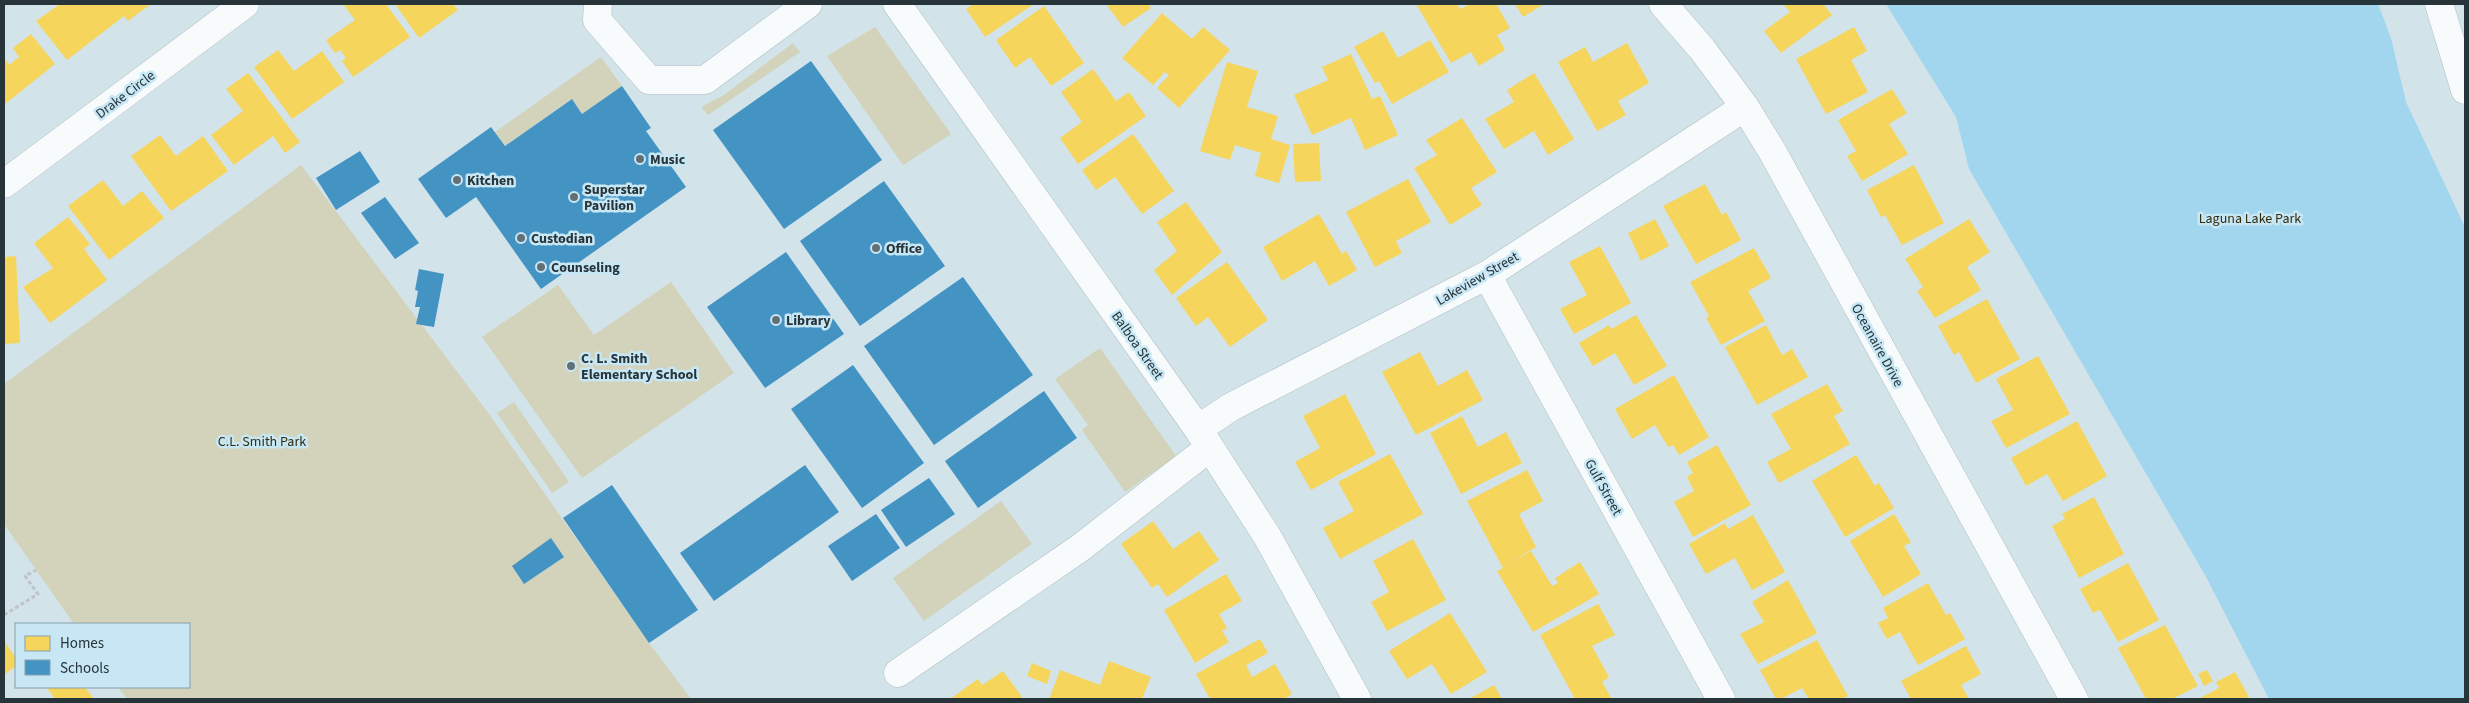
<svg xmlns="http://www.w3.org/2000/svg" width="2469" height="703" font-family="'Source Sans 3',sans-serif">
<rect width="100%" height="100%" fill="#d2e3ea"/>
<path fill="#d2d3ba" d="M 875,27 L 951,134 L 903,165 L 827,56 Z
M 793,43 L 800,52 L 708,115 L 701,107 L 724,95 Z
M 601,57 L 622,86 L 582,114 L 571,99 L 505,146 L 495,132 Z
M 301,165 L 489,414 L 649,643 L 691,699 L 127,699 L 118,687 L 189,687 L 189,624 L 74,624 L 4,524 L 4,384 Z
M 671,282 L 734,373 L 582,478 L 482,337 L 558,285 L 594,335 Z
M 1100,348 L 1176,456 L 1125,492 L 1082,430 L 1088,425 L 1055,379 Z
M 514,402 L 569,482 L 552,493 L 497,413 Z
M 1001,501 L 1032,544 L 924,621 L 893,578 Z"/>
<path fill="#a2d6ee" d="M 1886,4 L 2378,4 L 2391,38 L 2406,102 L 2465,227 L 2465,699 L 2269,699 L 2205,575 L 1969,169 L 1956,117 Z"/>
<path fill="#f6d55c" d="M 60,4 L 151,4 L 128,21 L 124,16 L 67,60 L 36,21 Z
M 343,4 L 386,4 L 410,37 L 353,77 L 342,61 L 346,58 L 340,50 L 335,53 L 326,40 L 355,20 Z
M 395,4 L 453,4 L 458,10 L 419,38 Z
M 974,4 L 1034,4 L 985,37 L 966,9 Z
M 1106,4 L 1148,4 L 1151,8 L 1123,27 Z
M 1416,4 L 1457,4 L 1460,9 L 1470,4 L 1496,4 L 1510,28 L 1497,35 L 1505,50 L 1479,66 L 1471,52 L 1451,63 Z
M 1515,4 L 1544,4 L 1523,17 Z
M 1783,4 L 1823,4 L 1832,15 L 1781,53 L 1764,31 L 1790,12 Z
M 1044,6 L 1084,63 L 1051,86 L 1030,57 L 1015,68 L 996,40 Z
M 1162,13 L 1192,39 L 1203,27 L 1230,50 L 1179,108 L 1157,88 L 1169,75 L 1165,72 L 1153,85 L 1122,58 Z
M 1854,27 L 1867,51 L 1851,60 L 1868,92 L 1826,114 L 1796,59 Z
M 1383,31 L 1398,58 L 1430,40 L 1449,72 L 1392,104 L 1379,81 L 1375,83 L 1354,47 Z
M 31,34 L 55,64 L 4,105 L 4,57 L 9,65 L 19,57 L 13,48 Z
M 1627,43 L 1649,83 L 1618,101 L 1626,115 L 1597,131 L 1558,62 L 1585,47 L 1593,62 Z
M 278,50 L 294,71 L 322,51 L 344,82 L 292,119 L 254,67 Z
M 1351,54 L 1372,99 L 1380,96 L 1398,135 L 1365,150 L 1351,118 L 1312,135 L 1294,95 L 1328,80 L 1322,67 Z
M 1227,62 L 1258,71 L 1247,107 L 1278,116 L 1271,139 L 1290,145 L 1279,183 L 1255,176 L 1261,153 L 1235,145 L 1230,160 L 1200,151 Z
M 1093,69 L 1116,101 L 1129,92 L 1146,116 L 1078,164 L 1060,138 L 1082,122 L 1061,92 Z
M 248,73 L 300,142 L 285,153 L 273,136 L 234,165 L 211,135 L 243,111 L 226,89 Z
M 1534,73 L 1574,139 L 1548,155 L 1534,131 L 1504,149 L 1485,119 L 1514,102 L 1507,90 Z
M 1892,89 L 1907,113 L 1889,124 L 1908,154 L 1862,181 L 1847,156 L 1856,151 L 1838,120 Z
M 1462,118 L 1497,172 L 1471,188 L 1482,205 L 1450,225 L 1414,168 L 1437,155 L 1426,140 Z
M 1133,134 L 1174,191 L 1142,214 L 1115,177 L 1096,190 L 1082,170 Z
M 160,135 L 176,156 L 203,136 L 228,171 L 171,211 L 131,156 Z
M 1319,143 L 1321,181 L 1295,182 L 1293,144 Z
M 1914,165 L 1944,223 L 1902,245 L 1885,215 L 1881,217 L 1867,190 Z
M 1408,179 L 1431,222 L 1396,241 L 1402,253 L 1375,267 L 1346,212 Z
M 103,180 L 123,206 L 142,191 L 164,218 L 109,260 L 68,206 Z
M 1705,184 L 1722,215 L 1726,212 L 1741,240 L 1696,264 L 1663,206 Z
M 1186,202 L 1222,252 L 1172,295 L 1154,270 L 1177,251 L 1157,222 Z
M 1319,214 L 1342,254 L 1346,251 L 1357,270 L 1329,286 L 1315,261 L 1282,281 L 1263,247 Z
M 68,217 L 90,244 L 84,249 L 107,280 L 50,323 L 23,287 L 53,268 L 34,243 Z
M 1655,219 L 1669,246 L 1641,261 L 1628,233 Z
M 1969,219 L 1990,252 L 1967,267 L 1981,290 L 1935,318 L 1917,291 L 1923,287 L 1905,259 Z
M 1600,246 L 1631,303 L 1574,334 L 1560,309 L 1587,295 L 1569,262 Z
M 1754,248 L 1771,278 L 1748,291 L 1765,321 L 1721,345 L 1706,318 L 1709,316 L 1690,282 Z
M 16,256 L 20,343 L 4,344 L 4,257 Z
M 1227,262 L 1268,320 L 1230,347 L 1208,317 L 1196,326 L 1176,298 Z
M 1987,299 L 2020,359 L 1976,383 L 1959,352 L 1954,355 L 1938,326 Z
M 1636,315 L 1667,366 L 1634,385 L 1615,353 L 1593,366 L 1579,343 L 1609,325 L 1611,329 Z
M 1766,325 L 1782,355 L 1792,349 L 1808,377 L 1757,405 L 1725,347 Z
M 1420,352 L 1438,386 L 1467,370 L 1483,400 L 1416,435 L 1382,372 Z
M 2038,356 L 2070,414 L 2006,448 L 1991,421 L 2013,410 L 1996,379 Z
M 1674,375 L 1709,437 L 1679,455 L 1673,445 L 1668,447 L 1655,425 L 1632,439 L 1615,409 Z
M 1827,384 L 1843,411 L 1834,416 L 1850,444 L 1779,483 L 1767,462 L 1791,449 L 1771,414 Z
M 1345,394 L 1376,454 L 1311,490 L 1295,462 L 1320,448 L 1303,416 Z
M 1462,416 L 1478,447 L 1506,432 L 1522,463 L 1461,494 L 1430,433 Z
M 2077,421 L 2107,476 L 2063,501 L 2047,474 L 2026,486 L 2011,458 Z
M 1717,445 L 1751,505 L 1693,537 L 1674,502 L 1694,491 L 1687,477 L 1693,473 L 1687,462 Z
M 1390,454 L 1423,514 L 1340,559 L 1323,528 L 1354,511 L 1338,482 Z
M 1856,455 L 1875,486 L 1879,483 L 1894,508 L 1845,537 L 1812,481 Z
M 1527,470 L 1543,501 L 1519,514 L 1536,547 L 1508,564 L 1531,551 L 1552,586 L 1558,583 L 1555,578 L 1580,562 L 1599,594 L 1533,632 L 1497,571 L 1503,568 L 1467,501 Z
M 2094,497 L 2124,554 L 2079,578 L 2052,526 L 2065,519 L 2062,514 Z
M 1894,514 L 1911,542 L 1904,546 L 1921,574 L 1883,597 L 1850,541 Z
M 1753,515 L 1785,572 L 1752,590 L 1735,558 L 1706,574 L 1689,544 L 1725,523 L 1728,529 Z
M 1153,521 L 1173,549 L 1199,531 L 1219,560 L 1167,597 L 1158,584 L 1152,588 L 1121,544 Z
M 1413,539 L 1446,600 L 1387,631 L 1371,602 L 1389,592 L 1373,561 Z
M 2128,563 L 2159,620 L 2118,642 L 2100,610 L 2093,613 L 2080,589 Z
M 1226,574 L 1242,601 L 1219,614 L 1227,628 L 1222,631 L 1229,642 L 1195,663 L 1164,610 Z
M 1788,580 L 1817,633 L 1758,664 L 1740,634 L 1764,622 L 1752,602 Z
M 1928,583 L 1946,615 L 1950,613 L 1965,639 L 1918,665 L 1900,632 L 1887,639 L 1878,623 L 1888,618 L 1883,608 Z
M 1598,604 L 1615,635 L 1592,646 L 1609,677 L 1602,682 L 1612,699 L 1575,699 L 1540,635 Z
M 1450,613 L 1487,672 L 1451,694 L 1432,664 L 1407,679 L 1389,651 Z
M 2165,625 L 2198,686 L 2172,699 L 2146,699 L 2118,648 Z
M 1260,639 L 1268,653 L 1246,665 L 1252,677 L 1275,664 L 1292,694 L 1284,699 L 1210,699 L 1196,674 Z
M 1817,640 L 1848,696 L 1842,699 L 1809,699 L 1802,688 L 1781,699 L 1776,699 L 1760,670 Z
M 4,641 L 16,658 L 16,666 L 4,675 Z
M 1966,646 L 1981,674 L 1961,685 L 1969,699 L 1911,699 L 1901,681 Z
M 1109,661 L 1151,677 L 1142,699 L 1049,699 L 1060,670 L 1100,685 Z
M 1032,663 L 1051,671 L 1047,684 L 1027,676 Z
M 2207,670 L 2213,681 L 2204,686 L 2198,674 Z
M 1003,671 L 1022,697 L 1018,699 L 950,699 L 978,679 L 982,685 Z
M 2235,672 L 2249,697 L 2246,699 L 2198,699 L 2219,688 L 2216,682 Z
M 1494,685 L 1502,699 L 1469,699 Z
M 49,687 L 85,687 L 94,699 L 55,699 L 47,688 Z"/>
<path fill="#4393c3" d="M 811,61 L 882,160 L 784,229 L 713,130 Z
M 622,86 L 651,128 L 646,131 L 686,187 L 541,289 L 476,197 L 446,218 L 418,179 L 491,127 L 505,146 L 572,99 L 582,114 Z
M 360,151 L 380,182 L 336,210 L 316,178 Z
M 884,181 L 945,266 L 860,326 L 800,241 Z
M 385,197 L 419,243 L 395,259 L 361,213 Z
M 786,252 L 844,334 L 765,388 L 707,307 Z
M 419,269 L 444,274 L 434,327 L 416,324 L 420,307 L 415,307 L 418,291 L 415,290 Z
M 963,277 L 1033,375 L 934,445 L 864,346 Z
M 853,365 L 924,463 L 862,508 L 791,409 Z
M 1044,391 L 1077,438 L 978,508 L 945,461 Z
M 805,465 L 839,512 L 714,601 L 680,553 Z
M 929,478 L 955,514 L 906,547 L 881,510 Z
M 612,485 L 698,610 L 649,643 L 563,518 Z
M 876,514 L 900,548 L 852,581 L 828,546 Z
M 551,538 L 564,557 L 524,584 L 512,566 Z"/>
<g fill="none" stroke-linecap="round" stroke-linejoin="round">
<g stroke="#b1bfc4" stroke-width="29">
<path id="minor" d="M 598,4 L 597,20 L 649,80 L 705,80 L 808,4
M 897,4 L 1198,429 L 1267,536 L 1357,699
M 1663,4 L 1702,49 L 1745,107 L 1772,151 L 2074,699
M 2439,4 L 2465,90
M 4,184 L 245,4
M 1487,275 L 1721,699
M 1198,429 L 1231,407 L 1487,275 L 1745,107
M 898,673 L 1080,548 L 1209,448"/>
</g>
<path stroke="#bec4c6" stroke-width="3" stroke-dasharray="4 2.5" stroke-linecap="butt" d="M 4,615 L 38,594 L 25,576 L 36,570"/>
<use href="#minor" stroke="#f8fbfc" stroke-width="28"/>
</g>
<g fill="#637177" stroke="#c7e7f5" stroke-width="2">
<circle cx="640" cy="159" r="5"/>
<circle cx="457" cy="180" r="5"/>
<circle cx="574" cy="197" r="5"/>
<circle cx="521" cy="238" r="5"/>
<circle cx="876" cy="248" r="5"/>
<circle cx="541" cy="267" r="5"/>
<circle cx="776" cy="320" r="5"/>
<circle cx="571" cy="366" r="5"/>
</g>
<g text-anchor="middle" stroke-width="5" stroke-linejoin="round" paint-order="stroke">
<g font-size="14" fill="#273439" stroke="#c7e7f5">
<text transform="translate(125 94) rotate(-37)" y="5">Drake Circle</text>
<text transform="translate(1477 278) rotate(-30)" y="5">Lakeview Street</text>
<text transform="translate(1138 345) rotate(55)" y="5">Balboa Street</text>
<text transform="translate(1878 345) rotate(61)" y="5">Oceanaire Drive</text>
<text transform="translate(1604 487) rotate(61)" y="5">Gulf Street</text>
</g>
<g font-size="14" font-weight="bold" fill="#273439" stroke="#c7e7f5" text-anchor="start">
<text x="650" y="164">Music</text>
<text x="467" y="185">Kitchen</text>
<text x="584" y="194">Superstar<tspan x="584" dy="16">Pavilion</tspan></text>
<text x="531" y="243">Custodian</text>
<text x="886" y="253">Office</text>
<text x="551" y="272">Counseling</text>
<text x="786" y="325">Library</text>
<text x="581" y="363">C. L. Smith<tspan x="581" dy="16">Elementary School</tspan></text>
</g>
<g font-size="14" fill="#322c10" stroke="#c7e7f5">
<text x="2250" y="223">Laguna Lake Park</text>
<text x="262" y="446">C.L. Smith Park</text>
</g>
</g>
<rect width="2469" height="703" fill="none" stroke="#273439" stroke-width="10"/>
<rect x="15" y="623" width="175" height="65" fill="#c7e7f5" stroke="#879faa"/>
<rect x="25" y="636" width="25" height="15" fill="#f6d55c" stroke="#879faa"/>
<text x="60" y="648" font-size="15" fill="#273439">Homes</text>
<rect x="25" y="660" width="25" height="15" fill="#4393c3" stroke="#879faa"/>
<text x="60" y="673" font-size="15" fill="#273439">Schools</text>
</svg>
